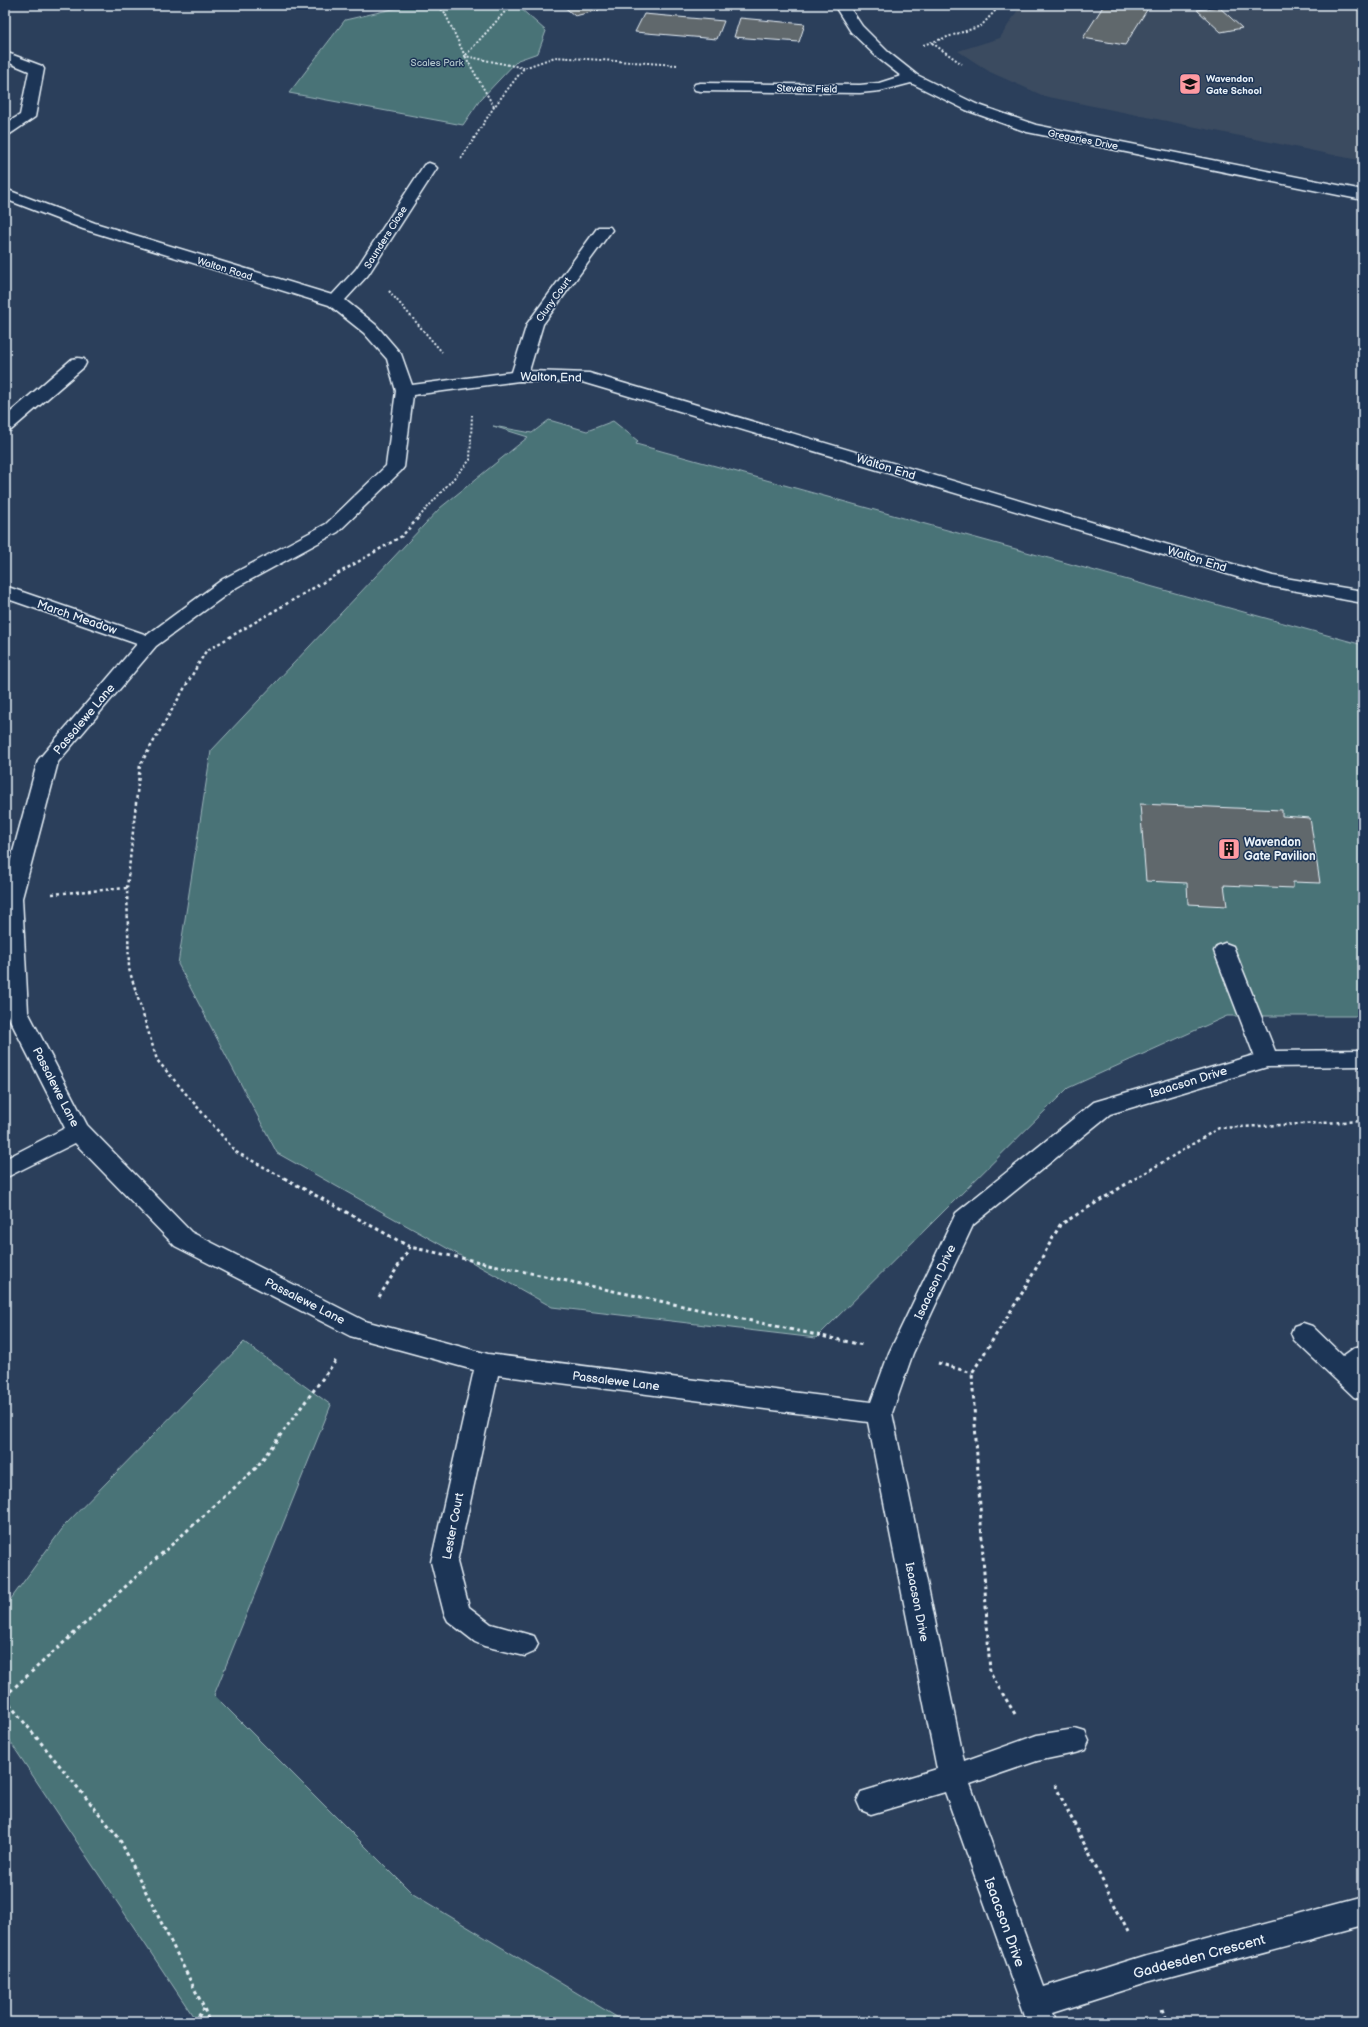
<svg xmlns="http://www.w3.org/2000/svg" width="1368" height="2027" font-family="'Balsamiq Sans',sans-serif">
<rect width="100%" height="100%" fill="#2b3f5b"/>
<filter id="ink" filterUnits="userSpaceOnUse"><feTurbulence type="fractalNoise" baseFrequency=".025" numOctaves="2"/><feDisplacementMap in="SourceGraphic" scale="8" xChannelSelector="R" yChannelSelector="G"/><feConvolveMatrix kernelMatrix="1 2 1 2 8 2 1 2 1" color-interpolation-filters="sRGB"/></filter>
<g filter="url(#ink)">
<path fill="#3b4b60" d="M 1021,5 L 1363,5 L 1363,161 L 1044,96 L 990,72 L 958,51 L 1000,38 Z"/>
<path fill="#4a7377" stroke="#99b2b8" d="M 410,5 L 495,5 L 519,7 L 546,31 L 538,53 L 518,60 L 480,100 L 463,125 L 289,93 L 345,20 Z
M 549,420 L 587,431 L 613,421 L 638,441 L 636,444 L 1363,645 L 1363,1016 L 1227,1016 L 1068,1088 L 816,1338 L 552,1307 L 277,1153 L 178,964 L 211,751 L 440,508 L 528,437 L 493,426 L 532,433 Z
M 244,1342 L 331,1405 L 214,1695 L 413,1894 L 625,2022 L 197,2022 L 5,1734 L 5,1607 L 65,1525 Z"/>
<path fill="#61676c" stroke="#e8f1f8" d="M 562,5 L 593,5 L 599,10 L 575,16 Z
M 1104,5 L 1150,5 L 1125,45 L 1083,38 Z
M 1219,7 L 1242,28 L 1221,32 L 1197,10 Z
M 644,14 L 724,21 L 717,39 L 635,32 Z
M 740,18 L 805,24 L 799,42 L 734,37 Z
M 1140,804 L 1282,810 L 1282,816 L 1310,818 L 1320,883 L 1293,882 L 1293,888 L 1224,885 L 1227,906 L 1188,904 L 1187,883 L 1146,881 Z"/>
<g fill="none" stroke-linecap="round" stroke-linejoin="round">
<g stroke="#e8f1f8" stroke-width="3">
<path id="minor" d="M 834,5 L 848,5 L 862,26 L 888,52 L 917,75 L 976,104 L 1036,125 L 1363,190 L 1363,200 L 1027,132 L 966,110 L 911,83 L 880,91 L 860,93 L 700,91 L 695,90 L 693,87 L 695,84 L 700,83 L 860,85 L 879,83 L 901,76 L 878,58 L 851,32 Z
M 5,52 L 42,66 L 44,69 L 35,117 L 10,134 L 5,136 L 5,124 L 20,115 L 29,71 L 5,61 Z
M 429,163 L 434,165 L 437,168 L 368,275 L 345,300 L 376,325 L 401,354 L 412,385 L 512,372 L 527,324 L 598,227 L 610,227 L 612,230 L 543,324 L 529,371 L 589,373 L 1273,576 L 1363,591 L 1363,603 L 1264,585 L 582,382 L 519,381 L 413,395 L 404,467 L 401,471 L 338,532 L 237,587 L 156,646 L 58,762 L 22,898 L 28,1012 L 87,1125 L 191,1232 L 365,1321 L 488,1354 L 871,1402 L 889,1353 L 956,1213 L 1094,1102 L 1254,1055 L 1214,951 L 1217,946 L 1225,943 L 1233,946 L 1275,1051 L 1363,1050 L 1363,1066 L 1267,1067 L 1110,1114 L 973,1225 L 913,1353 L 892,1413 L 964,1761 L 1037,1735 L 1075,1729 L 1085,1732 L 1089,1741 L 1085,1750 L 1075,1753 L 1037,1761 L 970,1784 L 1044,1987 L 1147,1955 L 1363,1897 L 1363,1925 L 1147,1983 L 1053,2013 L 1057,2022 L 1027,2022 L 945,1792 L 871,1814 L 861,1810 L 857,1801 L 861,1792 L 937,1769 L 868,1422 L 498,1375 L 457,1562 L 469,1607 L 491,1624 L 534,1636 L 538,1644 L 534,1652 L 525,1656 L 484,1646 L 475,1642 L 448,1621 L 444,1613 L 431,1562 L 474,1370 L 350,1336 L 175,1246 L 75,1143 L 5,1178 L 5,1159 L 65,1128 L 6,1012 L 5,881 L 38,760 L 137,644 L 5,598 L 5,586 L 147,635 L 223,579 L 326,524 L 386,466 L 396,391 L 387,359 L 364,333 L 329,305 L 83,229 L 5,199 L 5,189 L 95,223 L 332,295 L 356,269 L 424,165 Z
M 78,358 L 84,359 L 86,363 L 84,367 L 11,430 L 5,431 L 5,417 L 72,359 Z
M 1303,1323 L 1312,1326 L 1343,1356 L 1354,1348 L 1363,1345 L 1363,1368 L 1359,1371 L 1363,1375 L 1363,1400 L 1354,1397 L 1294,1340 L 1291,1333 L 1294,1326 Z"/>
</g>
<path stroke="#e8f1f8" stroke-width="2" stroke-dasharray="2 2" stroke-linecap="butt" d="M 434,5 L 444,11 L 465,56 L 524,68
M 932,43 L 962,64
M 923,45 L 981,26 L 995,11 L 995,5
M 494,107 L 465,56 L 511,5
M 461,159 L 494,107 L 524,68 L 555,57 L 678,65
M 389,291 L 442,352
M 419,517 L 470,460 L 472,415"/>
<path stroke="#e8f1f8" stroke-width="2.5" stroke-dasharray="3 3" stroke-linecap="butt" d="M 52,894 L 127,888
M 286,1179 L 236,1152 L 157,1060 L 129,969 L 127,888 L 140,765 L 206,651 L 402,536 L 420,516
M 1135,1179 L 1219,1128 L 1363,1121"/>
<path stroke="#e8f1f8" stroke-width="3" stroke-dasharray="3.5 3.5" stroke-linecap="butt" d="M 284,1178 L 410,1247 L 863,1345
M 379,1297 L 410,1247
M 938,1363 L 972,1373
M 5,1696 L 256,1468 L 337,1359
M 5,1699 L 119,1838 L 204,2008 L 209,2022
M 1015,1714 L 990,1673 L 972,1373 L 1024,1290 L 1060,1225 L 1136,1178
M 1055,1785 L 1128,1932
M 1162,2008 L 1167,2022
M 194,2022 L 204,2009"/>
<use href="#minor" fill="#1d3557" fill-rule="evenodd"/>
</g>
</g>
<defs>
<g id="school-square" transform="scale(1.15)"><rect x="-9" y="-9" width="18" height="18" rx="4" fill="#ff9aa2" stroke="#1d3557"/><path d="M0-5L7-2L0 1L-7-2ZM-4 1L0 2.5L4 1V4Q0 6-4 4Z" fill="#111"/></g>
<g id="building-square" transform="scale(1.15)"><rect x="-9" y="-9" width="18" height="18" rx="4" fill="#ff9aa2" stroke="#1d3557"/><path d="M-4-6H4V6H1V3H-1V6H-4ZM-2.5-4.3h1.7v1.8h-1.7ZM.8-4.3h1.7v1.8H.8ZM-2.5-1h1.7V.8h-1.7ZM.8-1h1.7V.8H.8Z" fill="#111"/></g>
</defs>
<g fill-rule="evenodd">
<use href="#school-square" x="1190" y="84"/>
<use href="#building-square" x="1229" y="849"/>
</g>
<g text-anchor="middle" stroke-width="3" stroke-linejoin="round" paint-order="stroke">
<g font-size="10" fill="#b1c5cb" stroke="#1d3557">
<text x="437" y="66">Scales Park</text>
</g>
<g font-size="10" font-weight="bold" fill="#e8f1f8" stroke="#1d3557" text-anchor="start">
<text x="1206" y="82">Wavendon<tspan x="1206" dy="12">Gate School</tspan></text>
</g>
<g font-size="10" fill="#e8f1f8" stroke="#1d3557">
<text transform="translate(807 88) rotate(1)" y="4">Stevens Field</text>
<text transform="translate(1083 139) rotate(11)" y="4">Gregories Drive</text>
<text transform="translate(385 237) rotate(-58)" y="4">Saunders Close</text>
<text transform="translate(225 268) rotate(17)" y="4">Walton Road</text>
<text transform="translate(553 299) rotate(-54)" y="4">Cluny Court</text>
</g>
<g font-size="12" fill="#e8f1f8" stroke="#1d3557">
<text transform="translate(551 377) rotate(1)" y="4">Walton End</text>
<text transform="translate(886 467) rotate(17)" y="4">Walton End</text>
<text transform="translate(1197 559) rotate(17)" y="4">Walton End</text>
<text transform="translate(77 617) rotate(19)" y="4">March Meadow</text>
<text transform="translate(84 719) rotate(-50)" y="4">Passalewe Lane</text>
<text transform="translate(1188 1082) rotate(-17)" y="4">Isaacson Drive</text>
<text transform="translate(56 1087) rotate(63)" y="4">Passalewe Lane</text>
<text transform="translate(935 1282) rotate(-65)" y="4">Isaacson Drive</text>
<text transform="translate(305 1301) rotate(27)" y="4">Passalewe Lane</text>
<text transform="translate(616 1381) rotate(7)" y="4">Passalewe Lane</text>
<text transform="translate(453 1526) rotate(-79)" y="4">Lester Court</text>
<text transform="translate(917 1602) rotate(79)" y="4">Isaacson Drive</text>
</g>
<g font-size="12" font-weight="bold" fill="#e8f1f8" stroke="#1d3557" text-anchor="start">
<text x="1244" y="846">Wavendon<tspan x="1244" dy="14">Gate Pavilion</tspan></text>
</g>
<g font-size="14" fill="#e8f1f8" stroke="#1d3557">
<text transform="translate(1005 1922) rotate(70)" y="5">Isaacson Drive</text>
<text transform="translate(1199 1956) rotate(-15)" y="5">Gaddesden Crescent</text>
</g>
</g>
<rect width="1368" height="2027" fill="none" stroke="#1d3557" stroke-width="20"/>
<rect x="10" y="10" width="1348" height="2007" fill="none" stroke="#e8f1f8" stroke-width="1.5" filter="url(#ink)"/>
</svg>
